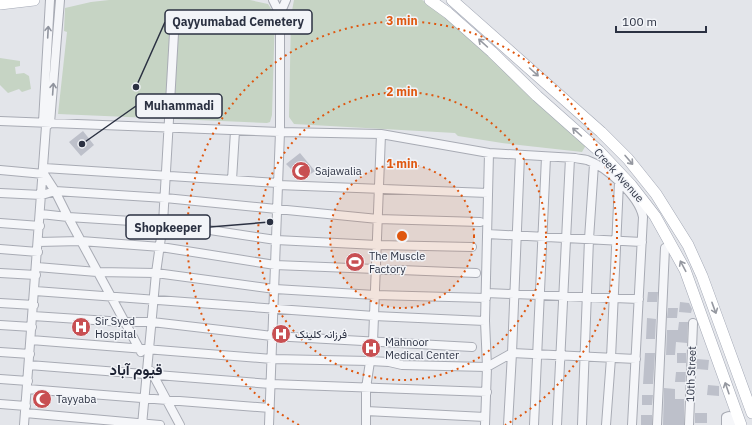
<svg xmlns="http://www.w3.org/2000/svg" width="752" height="425" font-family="'IBM Plex Sans',Vazirmatn,sans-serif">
<rect width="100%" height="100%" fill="#e3e5ea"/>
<path fill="#c6d4c4" d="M 109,0 L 250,0 L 268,4 L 275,15 L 272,115 L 270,122 L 267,123 L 58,114 L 67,32 L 64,31 L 65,8 L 91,2 Z
M 294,0 L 422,0 L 433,6 L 451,20 L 586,145 L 582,152 L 502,143 L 458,136 L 455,133 L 294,124 L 289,117 L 291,16 Z
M 0,58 L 20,61 L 20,66 L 15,67 L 16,74 L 24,73 L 29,76 L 31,89 L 22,92 L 19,89 L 8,93 L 0,85 Z"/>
<path fill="#bdc0ca" d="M 83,131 L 94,145 L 81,156 L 69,142 Z
M 300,153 L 315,171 L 302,180 L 286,164 Z
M 648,292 L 658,292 L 657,302 L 647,302 Z
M 680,302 L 689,303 L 692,309 L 691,313 L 679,312 Z
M 668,308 L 678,308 L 677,318 L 667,318 Z
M 647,318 L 656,319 L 655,339 L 646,339 Z
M 679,322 L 688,322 L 687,343 L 676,342 L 675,355 L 666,355 L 667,330 L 678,330 Z
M 645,353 L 655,353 L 653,384 L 643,384 Z
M 677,353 L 686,353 L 686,363 L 677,363 Z
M 697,359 L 709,360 L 708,370 L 697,369 Z
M 676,372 L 686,372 L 685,382 L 675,382 Z
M 708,385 L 719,386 L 719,396 L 707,395 Z
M 664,388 L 675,389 L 675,399 L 684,399 L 684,425 L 663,425 Z
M 642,395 L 653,395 L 652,405 L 642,405 Z
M 695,413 L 707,413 L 707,423 L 695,423 Z
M 641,415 L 652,415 L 652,425 L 641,425 Z"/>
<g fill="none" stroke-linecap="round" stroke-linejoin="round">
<g stroke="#a8abb4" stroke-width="10">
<path id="minor" d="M 273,0 L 280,14
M 0,121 L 280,132 L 381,134 L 489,153 L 575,158 C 579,159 583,159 587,160 C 607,167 639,196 643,217 L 632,425
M 47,126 L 50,123 L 60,0
M 44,168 L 278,183
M 0,170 L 44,174 L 55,191 L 68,217 L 141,352
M 232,180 L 235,131
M 278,185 L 488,193
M 0,193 L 42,195 L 55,191 L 165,198 L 378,219 L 480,222
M 41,214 L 68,217 L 163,223 L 276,240 L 377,245 L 472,247
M 0,223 L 40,226
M 487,234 L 642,242
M 38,242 L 81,241 L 161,247 L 275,265 L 476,273
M 0,249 L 38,252
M 37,267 L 97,272 L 156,273 L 275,289 L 375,295 L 486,298
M 0,273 L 36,275
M 35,291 L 374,316 L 485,321
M 486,293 L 639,299
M 0,303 L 34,305
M 33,316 L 124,322 L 152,322 L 272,336 L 472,347
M 0,325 L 32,327
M 31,340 L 272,359 L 370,361 L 389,362 L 402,365 L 487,367 L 512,353 L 636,359
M 0,352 L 30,354
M 29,365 L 271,384 L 487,392
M 151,371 L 180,425
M 0,379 L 28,381
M 27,389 L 270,408
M 0,404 L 26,406
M 366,411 L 485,417
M 25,413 L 160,425
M 24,425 L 46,126 L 43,122 L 50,0
M 142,425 L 156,273 L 163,223 L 175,16
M 269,425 L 280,132 L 280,14 L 286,0
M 366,425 L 366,388 L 373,342 L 381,134
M 485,425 L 487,367 L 485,321 L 489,153
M 508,425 L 512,353 L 520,155
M 534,425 L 546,157
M 557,425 L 570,158
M 582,425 L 589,239 L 594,164
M 606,425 L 611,358 L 619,182
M 657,425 L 665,248
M 689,425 L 693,323
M 726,425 L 726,417 L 729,416 L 733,425"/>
</g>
<g stroke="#a3a8b5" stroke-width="12">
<path id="major" d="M 430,0 L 448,13 L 492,52 L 537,96 L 599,151 L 631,185 L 655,216 L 685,270 L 741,425
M 452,0 L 601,132 L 628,159 L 656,194 L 688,245 L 702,276 L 752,413
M 0,4 L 34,0"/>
</g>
<use href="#minor" stroke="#f5f6f9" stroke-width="8"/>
<use href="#major" stroke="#fff" stroke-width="11"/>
</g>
<defs><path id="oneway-shaft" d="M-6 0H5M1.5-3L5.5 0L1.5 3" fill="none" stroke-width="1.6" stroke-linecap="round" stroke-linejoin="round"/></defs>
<g stroke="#90949e">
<use href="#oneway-shaft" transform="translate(48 32) rotate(-87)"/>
<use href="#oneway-shaft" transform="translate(53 89) rotate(-86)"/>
</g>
<g stroke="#9598a0">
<use href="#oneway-shaft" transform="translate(483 43) rotate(-138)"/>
<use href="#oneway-shaft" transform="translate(534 72) rotate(42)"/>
<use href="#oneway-shaft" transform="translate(577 132) rotate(-138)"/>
<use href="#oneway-shaft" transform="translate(629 160) rotate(49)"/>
<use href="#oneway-shaft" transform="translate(683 266) rotate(-118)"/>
<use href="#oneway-shaft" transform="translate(714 308) rotate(70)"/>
<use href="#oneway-shaft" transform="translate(727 388) rotate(-109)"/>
</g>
<circle cx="402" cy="236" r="72" fill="#df570f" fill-opacity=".12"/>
<g fill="none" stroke="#df570f" stroke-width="2" stroke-dasharray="2 4">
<circle cx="402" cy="236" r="72"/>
<circle cx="402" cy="236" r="144"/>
<path d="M299 425A215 215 0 1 1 505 425"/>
</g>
<defs>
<g id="mosque-disc" transform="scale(1)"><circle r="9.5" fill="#c84f52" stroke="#f2f4f8"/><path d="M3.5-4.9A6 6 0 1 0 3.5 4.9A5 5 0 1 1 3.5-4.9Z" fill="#fff"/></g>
<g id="stadium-disc" transform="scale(1)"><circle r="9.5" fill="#c84f52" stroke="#f2f4f8"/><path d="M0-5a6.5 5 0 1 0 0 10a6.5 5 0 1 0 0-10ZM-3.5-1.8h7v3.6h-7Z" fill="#fff"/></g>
<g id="hospital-disc" transform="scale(1)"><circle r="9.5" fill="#c84f52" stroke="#f2f4f8"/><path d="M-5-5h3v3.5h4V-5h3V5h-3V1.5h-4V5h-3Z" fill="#fff"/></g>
</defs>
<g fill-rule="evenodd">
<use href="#mosque-disc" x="301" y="171"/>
<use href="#stadium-disc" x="355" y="262"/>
<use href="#hospital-disc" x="81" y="327"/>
<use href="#hospital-disc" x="281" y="334"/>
<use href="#hospital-disc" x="371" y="348"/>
<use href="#mosque-disc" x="42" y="399"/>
</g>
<g text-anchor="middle" stroke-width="3" stroke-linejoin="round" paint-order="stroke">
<g font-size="11" fill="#2b3142" stroke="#f2f4f8" text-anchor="start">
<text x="315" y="175">Sajawalia</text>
<text x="369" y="260">The Muscle<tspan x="369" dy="13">Factory</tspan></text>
<text x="95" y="325">Sir Syed<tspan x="95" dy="13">Hospital</tspan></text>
<text x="295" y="338">فرزانہ کلینک</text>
<text x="385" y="346">Mahnoor<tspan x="385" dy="13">Medical Center</tspan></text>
<text x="56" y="403">Tayyaba</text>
</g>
<g font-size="11" fill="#2b3142" stroke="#f2f4f8">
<text transform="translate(619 175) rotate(48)" y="4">Creek Avenue</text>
<text transform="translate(691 374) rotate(-88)" y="4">10th Street</text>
</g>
<g font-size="15" font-weight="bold" fill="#1d2233" stroke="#f2f4f8">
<text x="136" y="375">قیوم آباد</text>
</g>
</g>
<circle cx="402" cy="236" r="6" fill="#df570f" stroke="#f2f4f8" stroke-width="2"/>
<g font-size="12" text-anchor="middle" font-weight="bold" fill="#df570f" stroke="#f2f4f8" stroke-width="3" stroke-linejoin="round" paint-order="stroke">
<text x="402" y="25">3 min</text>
<text x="402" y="96">2 min</text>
<text x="402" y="168">1 min</text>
</g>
<path fill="none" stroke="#2b3142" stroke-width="1.5" d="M136 87L165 22M82 144L136 106M270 222L210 227"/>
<g fill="#2b3142" stroke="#f2f4f8" stroke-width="1.5">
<circle cx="136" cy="87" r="4"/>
<circle cx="82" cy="144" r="4"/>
<circle cx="270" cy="222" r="4"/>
</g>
<g fill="#f2f4f8" stroke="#2b3142" stroke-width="1.5">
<rect x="165" y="10" width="147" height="24" rx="4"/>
<rect x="136" y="94" width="86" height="24" rx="4"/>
<rect x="126" y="215" width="84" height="24" rx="4"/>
</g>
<g font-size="12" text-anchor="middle" font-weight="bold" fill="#2b3142">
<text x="238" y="26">Qayyumabad Cemetery</text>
<text x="179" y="110">Muhammadi</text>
<text x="168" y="232">Shopkeeper</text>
</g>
<path d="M616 26v6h90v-6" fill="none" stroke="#2b3142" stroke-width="2"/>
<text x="622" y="26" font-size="12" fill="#2b3142" stroke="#f2f4f8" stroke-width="3" paint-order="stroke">100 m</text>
</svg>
